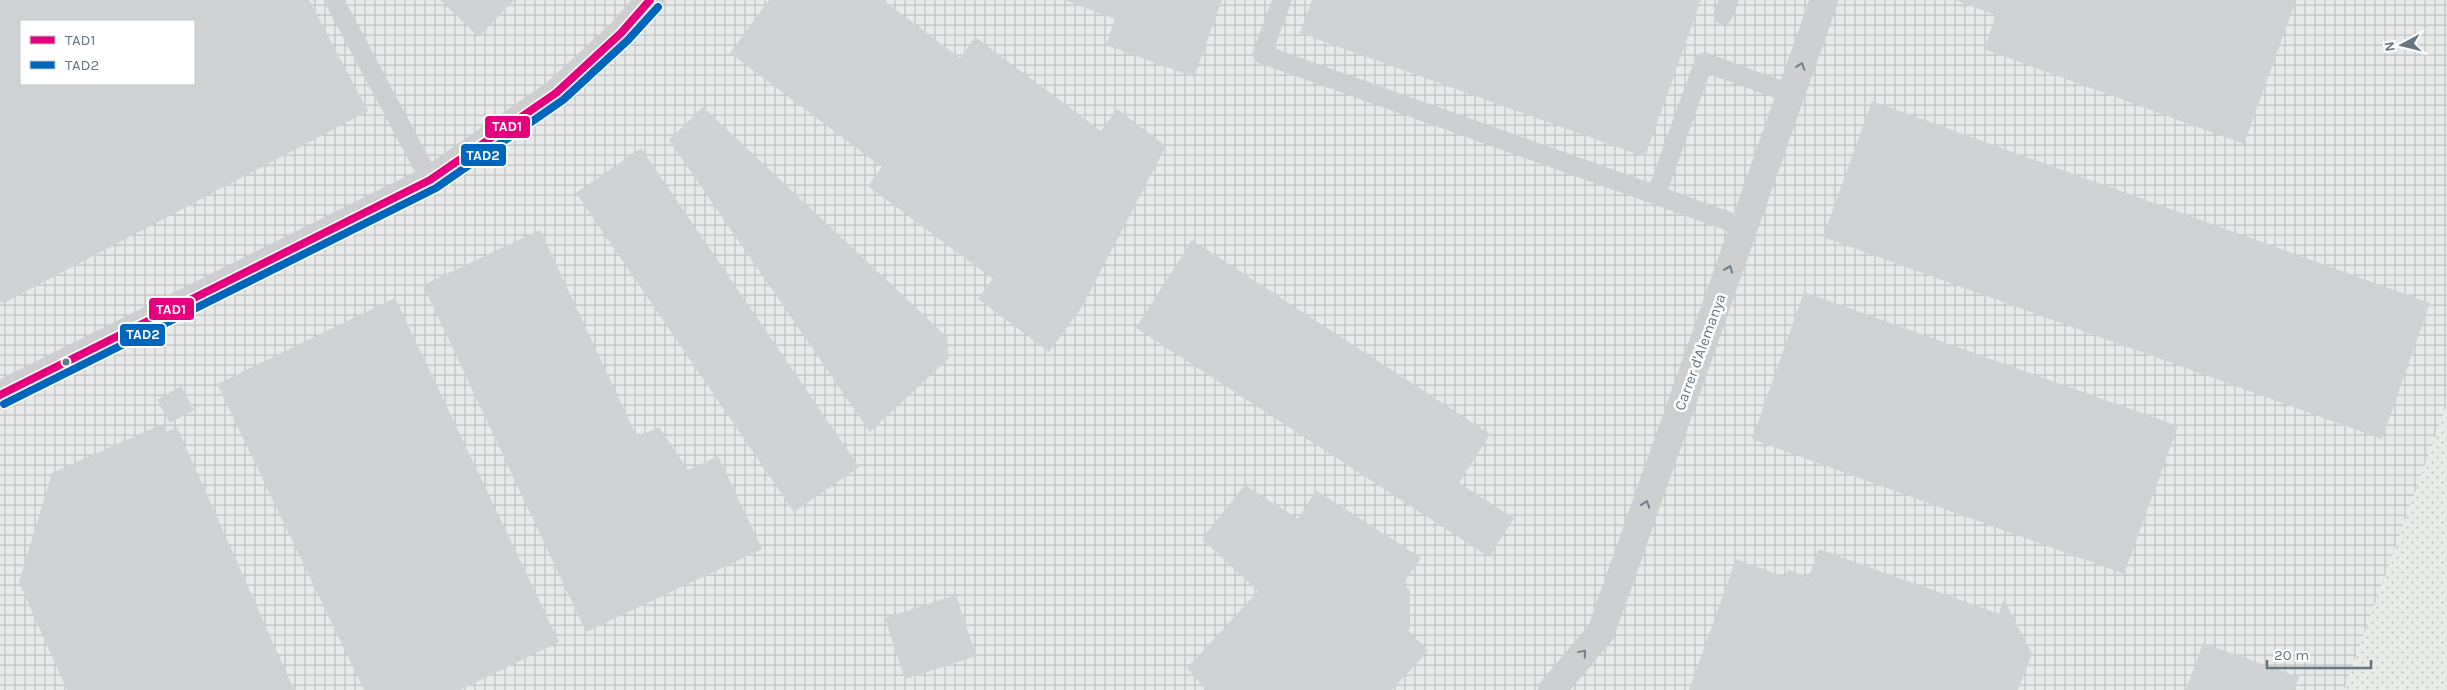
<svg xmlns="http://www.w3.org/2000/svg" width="2447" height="690" font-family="Karla,sans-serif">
<defs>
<pattern id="industrial-grid" width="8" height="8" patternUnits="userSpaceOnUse" patternTransform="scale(1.25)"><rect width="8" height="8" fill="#e8e9e9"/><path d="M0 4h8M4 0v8" fill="none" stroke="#c0c1c2"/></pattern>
<pattern id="park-dots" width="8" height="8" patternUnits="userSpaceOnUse" patternTransform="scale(1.25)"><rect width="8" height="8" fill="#e8ebe6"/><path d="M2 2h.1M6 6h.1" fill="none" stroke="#c0c3c0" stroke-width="1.8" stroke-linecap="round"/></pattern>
</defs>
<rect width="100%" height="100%" fill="#f9f9f9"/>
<path fill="url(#industrial-grid)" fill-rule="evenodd" d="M 0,0 L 2447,0 L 2447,404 L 2344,690 L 0,690 ZM 21,21 L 194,21 L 194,84 L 21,84 Z"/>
<path fill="url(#park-dots)" d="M 2447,404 L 2447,690 L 2344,690 Z"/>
<path fill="#d0d2d3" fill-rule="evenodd" d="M 0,0 L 309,0 L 368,111 L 4,303 L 0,302 ZM 21,21 L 194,21 L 194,84 L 21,84 Z
M 440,0 L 514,0 L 479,37 Z
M 769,0 L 883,0 L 960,58 L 975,37 L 1101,131 L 1117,109 L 1166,146 L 1082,307 L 1049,352 L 978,299 L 993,279 L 868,186 L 882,167 L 730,53 Z
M 1064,0 L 1222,0 L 1194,77 L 1106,45 L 1115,19 Z
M 1312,0 L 1701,0 L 1645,157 L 1300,33 Z
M 1955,0 L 2296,0 L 2244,144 L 1984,49 L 1996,15 Z
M 1872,101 L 2430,303 L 2382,439 L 1823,237 Z
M 703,107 L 947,337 L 949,358 L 870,432 L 669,140 Z
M 641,148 L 859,467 L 794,512 L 576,193 Z
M 540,230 L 637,437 L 659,427 L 688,470 L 718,456 L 762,549 L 586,632 L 423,285 Z
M 1192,240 L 1490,434 L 1459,483 L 1514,518 L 1489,557 L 1136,328 Z
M 1804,292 L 2178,426 L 2124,574 L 1752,439 Z
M 395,298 L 559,642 L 460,690 L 364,690 L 217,384 Z
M 181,386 L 194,410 L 170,423 L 157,400 Z
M 162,424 L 166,432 L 177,427 L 294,690 L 67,690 L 19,582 L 52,473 Z
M 1245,485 L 1298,519 L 1316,490 L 1421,558 L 1402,585 L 1410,590 L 1410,628 L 1408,630 L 1428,651 L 1392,690 L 1206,690 L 1187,668 L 1258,591 L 1202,539 Z
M 1819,549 L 1999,614 L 2004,599 L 2032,654 L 2018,690 L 1689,690 L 1736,559 L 1785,577 L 1788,570 L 1809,577 Z
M 956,595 L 976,656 L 905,679 L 885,618 Z
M 2203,643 L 2299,677 L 2294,690 L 2186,690 Z"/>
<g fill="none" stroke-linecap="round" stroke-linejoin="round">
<path stroke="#cecfd0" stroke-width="19" d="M 334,0 L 430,180
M 1282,0 L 1262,54 L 1656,195
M 1723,15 L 1729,0
M 1744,227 L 1656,195 L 1704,62 L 1791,94"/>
<path stroke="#cecfd0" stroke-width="28" d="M 0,395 L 430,180 L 556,93 L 621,33 L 650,0
M 1552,690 L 1601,632 L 1824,0"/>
<g stroke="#fff" stroke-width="11">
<path id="bus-1" d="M 0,395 L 430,180 L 556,93 L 621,33 L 650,0"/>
</g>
<g stroke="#fff" stroke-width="11">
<path id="bus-2" d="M 4,404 L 436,188 L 563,100 L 628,40 L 658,7"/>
</g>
<use href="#bus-1" stroke="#e5007d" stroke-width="8"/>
<use href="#bus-2" stroke="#0065bd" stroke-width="8"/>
</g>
<defs><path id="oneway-chevron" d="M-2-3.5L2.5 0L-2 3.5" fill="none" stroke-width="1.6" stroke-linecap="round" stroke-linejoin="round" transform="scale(1.25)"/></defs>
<g stroke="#707f8b">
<use href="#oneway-chevron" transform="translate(1801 66) rotate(-71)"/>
<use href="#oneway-chevron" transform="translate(1729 269) rotate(-70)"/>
<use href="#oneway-chevron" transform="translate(1646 504) rotate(-70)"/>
<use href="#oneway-chevron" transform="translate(1583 653) rotate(-50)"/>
</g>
<circle fill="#657683" stroke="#fff" stroke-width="2" cx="66" cy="362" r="4.5"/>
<g text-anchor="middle" stroke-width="5" stroke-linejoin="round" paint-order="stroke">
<g font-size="15" fill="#657683" stroke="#fff">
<text transform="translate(1700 352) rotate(-70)" y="5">Carrer d'Alemanya</text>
</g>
</g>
<g stroke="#fff" stroke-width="2">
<rect x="484" y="115" width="47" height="24" rx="5" fill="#e5007d"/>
<rect x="460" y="143" width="47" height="24" rx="5" fill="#0065bd"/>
<rect x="148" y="297" width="47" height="24" rx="5" fill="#e5007d"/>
<rect x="119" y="323" width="47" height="24" rx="5" fill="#0065bd"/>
</g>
<g font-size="14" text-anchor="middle" font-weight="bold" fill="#fff">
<text x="507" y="131">TAD1</text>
<text x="483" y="160">TAD2</text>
<text x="171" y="314">TAD1</text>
<text x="143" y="339">TAD2</text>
</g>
<rect x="20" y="20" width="175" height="65" fill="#ffffff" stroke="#c1c8cd"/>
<rect x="30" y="36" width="25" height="8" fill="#e5007d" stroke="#c1c8cd"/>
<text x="65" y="45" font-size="15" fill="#657683">TAD1</text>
<rect x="30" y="61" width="25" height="8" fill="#0065bd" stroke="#c1c8cd"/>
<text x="65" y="70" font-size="15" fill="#657683">TAD2</text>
<g transform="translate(2402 45) rotate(263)" stroke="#ffffff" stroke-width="4" paint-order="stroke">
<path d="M0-4L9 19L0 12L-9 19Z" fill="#657683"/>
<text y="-8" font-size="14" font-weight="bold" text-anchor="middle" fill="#657683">N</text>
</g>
<path d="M2267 660v8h104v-8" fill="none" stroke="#657683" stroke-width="2.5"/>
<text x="2274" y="660" font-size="15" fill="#657683" stroke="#ffffff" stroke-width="4" paint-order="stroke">20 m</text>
</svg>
